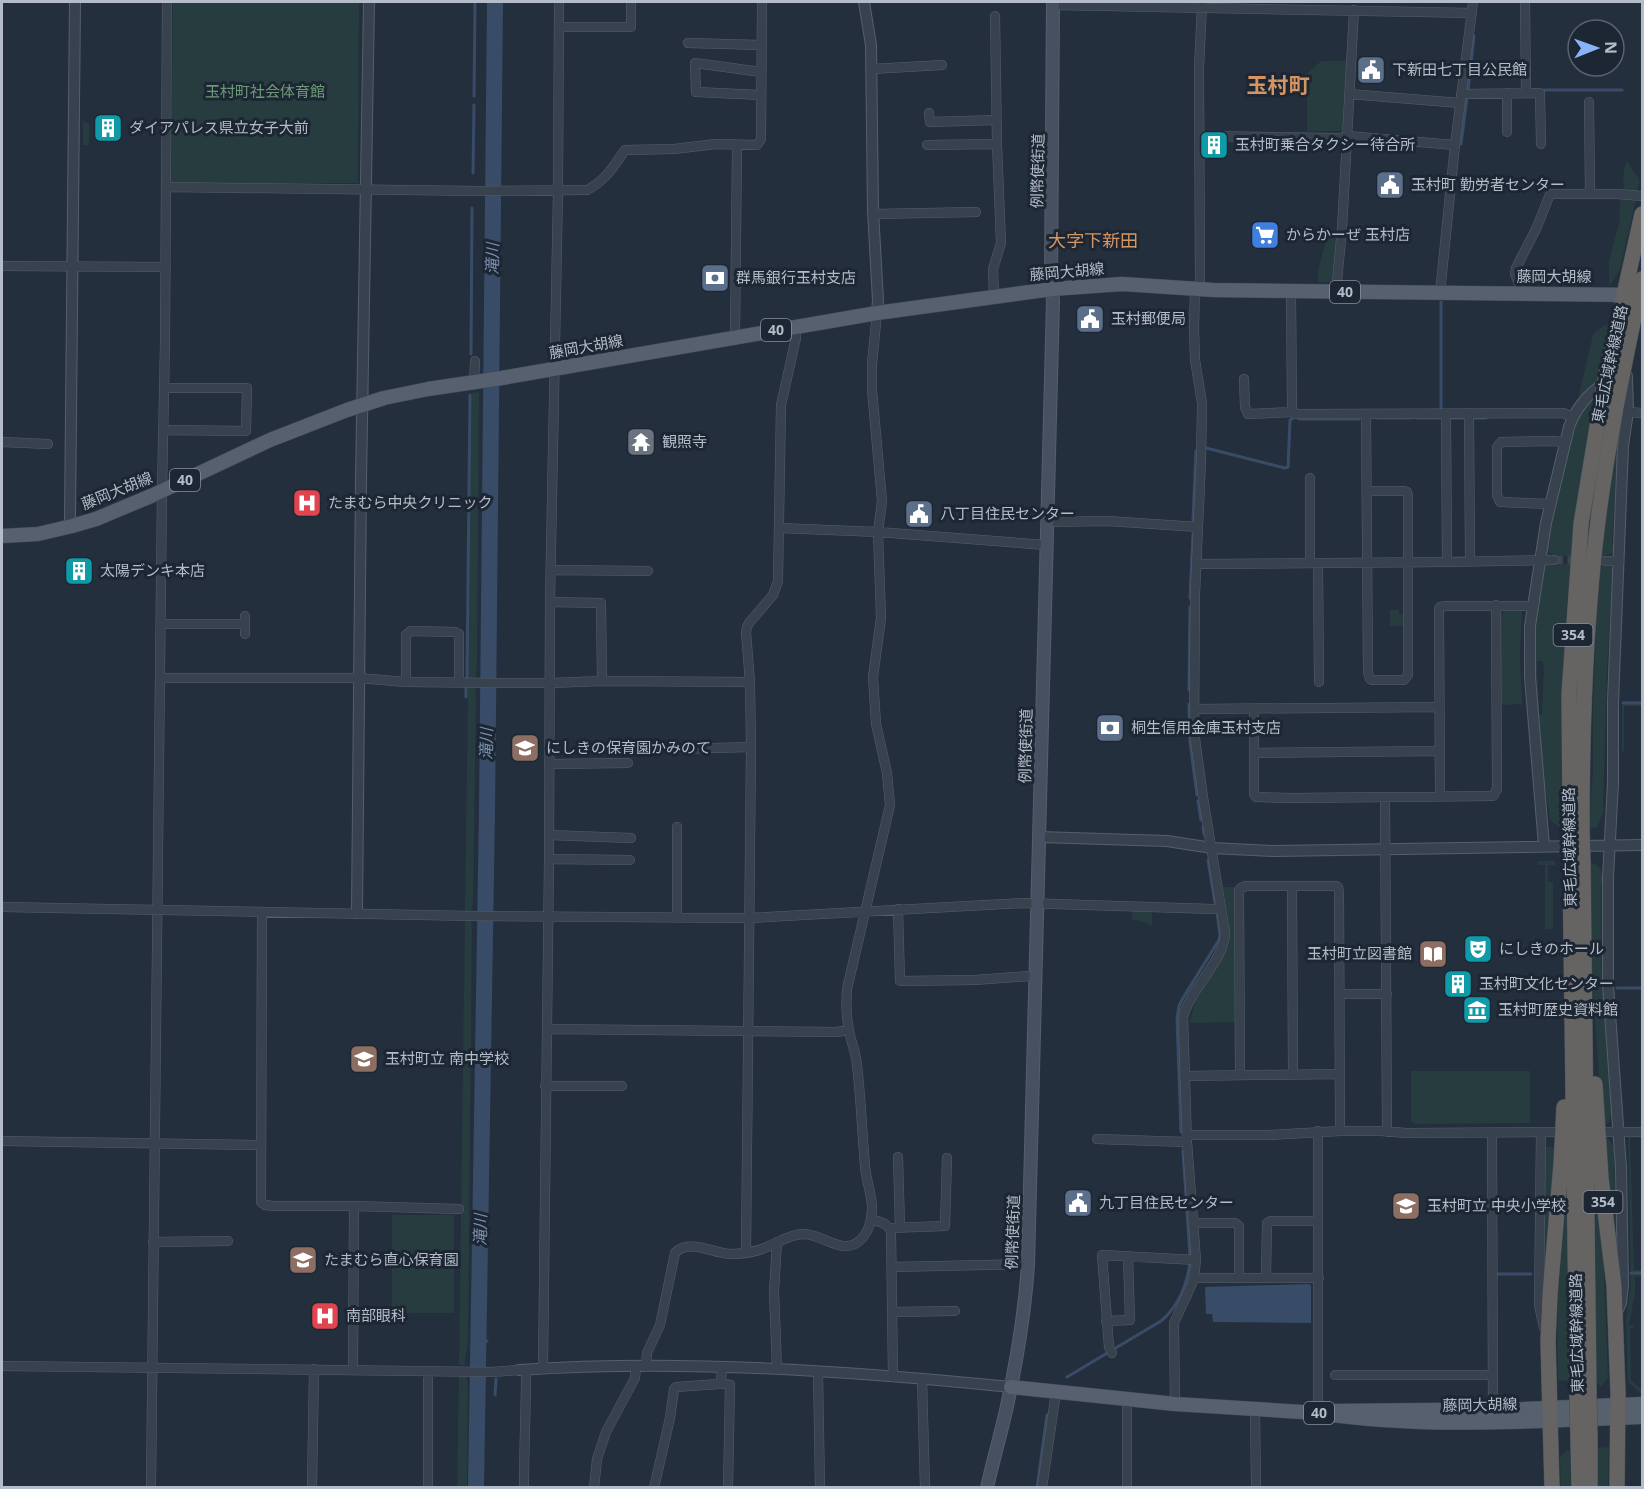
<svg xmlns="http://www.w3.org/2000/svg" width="1644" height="1489" font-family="'Noto Sans','Noto Sans JP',sans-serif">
<rect width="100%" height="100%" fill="#242f3e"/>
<path fill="#263c3f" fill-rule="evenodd" d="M 173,2 L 359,2 L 358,183 L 171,183 Z
M 1321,61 L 1347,61 L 1343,129 L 1340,131 L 1307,131 L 1307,74 Z
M 83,122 L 89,123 L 89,145 L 83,145 Z
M 1627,161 L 1640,181 L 1637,191 L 1625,191 C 1622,182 1623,169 1627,161 Z
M 1620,198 L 1636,199 L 1620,270 L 1609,286 L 1609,261 L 1619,224 Z
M 1327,236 L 1337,236 L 1332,281 L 1329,282 L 1318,282 C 1317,267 1324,251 1327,236 Z
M 1611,321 L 1599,378 L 1596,384 L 1577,404 L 1593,335 L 1596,331 Z
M 479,392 L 477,667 L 475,680 L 468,679 L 471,398 L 472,393 Z
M 1591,400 L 1593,406 L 1588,438 L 1587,438 C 1582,472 1576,505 1573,538 C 1564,627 1560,715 1561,804 L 1559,818 L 1562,821 L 1562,829 L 1550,820 L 1546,792 L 1544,789 C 1539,737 1532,684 1535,632 C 1536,612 1539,592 1542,572 L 1545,564 L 1553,564 L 1554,566 L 1569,564 L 1569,556 L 1555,555 L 1555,557 L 1546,549 L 1573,429 L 1579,415 ZM 1537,661 L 1542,661 L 1544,667 L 1542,714 L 1539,715 Z
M 1623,418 L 1617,470 L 1616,471 L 1612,545 L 1614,545 L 1613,552 L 1611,554 L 1605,555 L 1605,566 L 1610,566 L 1613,569 L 1614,576 L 1612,576 L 1607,672 L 1603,808 L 1605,809 L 1597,827 L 1589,829 L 1593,770 L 1593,703 L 1597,608 L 1609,489 Z
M 1507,609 L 1519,609 L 1522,612 L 1520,655 L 1522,704 L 1501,705 L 1500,616 Z
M 1390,610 L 1399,610 L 1399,614 L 1403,614 L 1403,626 L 1390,626 Z
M 468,686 L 475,686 L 476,700 L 473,903 L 471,911 L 465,911 Z
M 1622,701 L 1642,701 L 1642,706 L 1624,706 L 1624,751 L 1622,751 Z
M 1538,861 L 1555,861 L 1555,865 L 1548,865 L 1548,882 L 1553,882 L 1553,929 L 1545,929 L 1545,865 L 1538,865 Z
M 1589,862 C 1601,864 1603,873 1602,884 L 1601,884 L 1601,967 L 1611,1109 L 1613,1111 L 1609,1122 L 1605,1125 L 1602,1117 L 1591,964 Z
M 1223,887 L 1234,887 L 1235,1022 L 1189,1023 L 1196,1000 L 1229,945 L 1230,935 Z
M 1133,910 L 1152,911 L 1152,927 L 1147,923 L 1131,919 Z
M 465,919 L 471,919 L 472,929 L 468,1343 L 465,1358 L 465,1365 L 459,1365 L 461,1213 L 463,1213 L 463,1206 L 461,1205 Z
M 1411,1071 L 1530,1071 L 1530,1123 L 1414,1124 L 1414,1122 L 1411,1122 Z
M 1628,1136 L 1642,1136 L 1642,1137 L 1631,1138 L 1630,1140 L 1634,1270 L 1642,1270 L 1642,1276 L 1635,1277 L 1635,1293 L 1629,1325 L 1633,1325 L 1633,1328 L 1630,1329 L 1631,1380 L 1642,1390 L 1642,1394 L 1628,1382 L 1626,1321 L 1631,1284 Z
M 1604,1137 L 1608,1138 L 1615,1149 L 1614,1150 L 1616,1252 L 1619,1283 Z
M 1545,1147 L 1555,1147 L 1548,1249 L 1543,1249 L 1543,1246 L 1545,1246 Z
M 1567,1174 L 1570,1318 L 1568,1320 L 1569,1380 L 1558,1381 L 1557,1288 L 1559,1288 Z
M 1595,1182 L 1603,1242 L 1608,1378 L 1601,1387 L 1597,1383 L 1596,1376 Z
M 392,1215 L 454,1215 L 454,1313 L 392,1313 Z
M 459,1375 L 466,1375 L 468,1384 L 467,1487 L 457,1488 Z
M 1609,1447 L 1608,1487 L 1598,1487 L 1597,1448 Z
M 1566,1450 L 1570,1451 L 1571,1487 L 1561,1487 L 1560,1457 Z"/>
<path fill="#394c67" d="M 1309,1284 L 1311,1286 L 1311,1323 L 1213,1322 L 1212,1314 L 1206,1314 L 1205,1287 Z"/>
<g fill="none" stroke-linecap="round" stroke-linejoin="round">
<path stroke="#394c67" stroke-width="3" d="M 1544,90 L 1622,90
M 1468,91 L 1474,36
M 474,96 L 475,2
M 1461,144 L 1467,98
M 473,173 L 474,105
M 1441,302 L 1441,409
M 471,354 L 472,208
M 1378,418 L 1411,418
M 1417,418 L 1442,418
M 1451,418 L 1465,418
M 1473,418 L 1486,418
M 1299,419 L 1359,419
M 1206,448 L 1285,468 L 1288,467 L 1290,420 L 1292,419
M 1193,520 L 1196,451
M 1190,598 L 1193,534
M 467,678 L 470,395
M 466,687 L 466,697
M 1189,690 L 1190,607
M 1623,703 L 1642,703
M 1189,704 L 1190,742 L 1197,795
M 1198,801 L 1201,820
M 1203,827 L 1204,834
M 1208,860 L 1215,903
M 1617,988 L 1642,988
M 1181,1132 L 1177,1018 L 1179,1006 L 1183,998 L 1219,940 L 1220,935 L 1217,912
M 1183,1151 L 1190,1256
M 1631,1273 L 1642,1273
M 1498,1274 L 1531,1274
M 478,1341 L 487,1341
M 1067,1377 L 1161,1321 C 1179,1306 1187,1285 1190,1262
M 495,1395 L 496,1379
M 1037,1488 L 1047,1415"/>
<path stroke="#394c67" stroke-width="16" d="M 476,1488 L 487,811 L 495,2"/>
<path stroke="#3a4453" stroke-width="9" stroke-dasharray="9 4.5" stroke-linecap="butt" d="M 1554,560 L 1582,560"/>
<g stroke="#565f6c" stroke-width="10">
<path id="minor" d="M 1525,2 L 1526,93
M 1053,5 L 1472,13
M 559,27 L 631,27 L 631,2
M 688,43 L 761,45
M 872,69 L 942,65
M 1507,93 L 1507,132
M 1349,94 L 1460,103
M 1461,94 L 1540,93 L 1541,144
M 761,95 L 696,92 L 695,63 L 761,72
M 1589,102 L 1590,194
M 929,113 L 930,122 L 996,120
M 1199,136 L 1339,138 L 1347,136 L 1455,145
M 927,145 L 997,144
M 167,187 L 478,191 L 587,190 C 605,181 614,166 625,150 L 674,149 L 716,144 L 757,145 L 761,139 L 762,2
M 873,214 L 976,212
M 2,266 L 166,267
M 1200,289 L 1199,68 L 1202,4
M 1291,292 L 1292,409 L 1295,414 L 1563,413 L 1573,417
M 1336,292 L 1342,229 L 1354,10
M 1440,293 L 1455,145 L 1473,2
M 1523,294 L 1515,274 L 1516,268 L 1537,227 L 1550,194 L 1618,194 L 1642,196
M 994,297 L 993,269 L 1001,243 L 997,144 L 995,16
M 735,337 L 737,146
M 1244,379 L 1245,407 L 1248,414 L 1293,412
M 474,383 L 475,361
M 1628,412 L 1642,413
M 1469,413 L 1470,562
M 1366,414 L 1368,672 L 1370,679 L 1372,680 L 1404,680 L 1408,675 L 1408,496 L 1407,492 L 1404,491 L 1367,491
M 1446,414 L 1447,562
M 164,430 L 246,431 L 247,388 L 165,388
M 2,442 L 48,444
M 1310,478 L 1310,562
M 1551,504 L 1500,502 L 1497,495 L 1497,447 L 1501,442 L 1555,441 L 1565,443
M 1047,522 L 1108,521 L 1198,527
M 779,528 L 878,532 L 1046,545
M 1605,561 L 1619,561
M 1318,563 L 1319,682
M 1196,564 L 1447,562 L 1554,560
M 551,570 L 648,571
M 550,602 L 601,603 L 602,681
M 245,616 L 245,634
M 161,624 L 245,624
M 160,678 L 359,678 L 406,682 L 498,683 L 551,683 L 602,681 L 750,682
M 406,682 L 406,635 L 411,631 L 455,632 L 459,634 L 459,683
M 1195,709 L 1439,707
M 1254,709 L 1254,794 L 1256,797 L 1292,798 L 1493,796 L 1497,789 L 1496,605
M 677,749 L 751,747
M 1254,753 L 1440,751
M 549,764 L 628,763
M 1385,797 L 1387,1132
M 1440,797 L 1439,609 L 1440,607 L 1446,606 L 1533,606
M 677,827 L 677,917
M 549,835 L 631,838
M 549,859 L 630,860
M 1292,886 L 1293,1075
M 2,907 L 472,916 L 750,918 L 1023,903 L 1213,909 L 1221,908
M 898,909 L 900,981 L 975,980 L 1029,976 L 1035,977
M 262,912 L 261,1202 L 265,1205 L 273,1206 L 354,1206 L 459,1209
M 1340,994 L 1387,994
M 547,1029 L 837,1032 L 849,1030
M 1240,1075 L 1239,890 L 1241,888 L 1246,886 L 1336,886 L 1338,887 L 1339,892 L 1340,1131
M 1184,1076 L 1340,1074
M 545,1086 L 622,1086
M 1318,1131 L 1318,1413
M 1603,1132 L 1642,1132
M 1492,1133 L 1493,1412
M 1541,1133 L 1539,1305 L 1544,1328
M 1187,1135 L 1268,1135 L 1340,1131 L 1381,1131 L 1406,1133 L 1559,1132
M 1097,1139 L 1187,1142
M 2,1141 L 261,1145
M 898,1157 L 900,1227
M 871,1219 C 879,1222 889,1223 891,1232 L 893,1377
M 1193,1223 L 1235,1223 L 1239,1226 L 1239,1277
M 890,1228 L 945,1226 L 947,1158
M 153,1242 L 228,1241
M 746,1253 L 751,747 L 750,682 L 746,632 L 747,627 L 749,623 L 773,595 L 778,581 L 781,405 L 796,338 L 795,327
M 892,1267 L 1028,1264
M 1266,1277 L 1267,1223 L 1271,1221 L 1318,1221
M 1194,1278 L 1319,1278
M 893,1312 L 955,1311
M 1106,1321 L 1130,1320 L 1128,1256
M 1112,1353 L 1109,1347 L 1102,1255 L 1196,1260
M 2,1366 L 491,1372 L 519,1370
M 646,1367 L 647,1353 L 660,1325 L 675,1253 C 689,1238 714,1254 731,1254 C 744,1254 760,1251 771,1245 C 783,1240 792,1234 805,1234 C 827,1236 846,1259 864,1236 C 870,1228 872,1217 872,1206 C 871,1192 866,1179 865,1166 C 862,1132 861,1099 857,1065 C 856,1053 851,1042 849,1030 C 846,1016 846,1003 847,989 L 890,805 L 887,773 L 876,724 L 873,677 L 881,618 L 878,532 L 882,501 L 872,390 L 872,364 L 877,313
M 543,1368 L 549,859 L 550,602 L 558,191 L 559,2
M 353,1369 L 354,1206
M 777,1369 L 774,1292 L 777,1242
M 818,1371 L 820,1488
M 1335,1375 L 1493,1375
M 922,1379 L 925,1488
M 720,1383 L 730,1385 L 728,1488
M 1127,1399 L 1127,1488
M 1175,1404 L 1174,1323 L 1191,1286 L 1194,1278 L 1196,1260 L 1187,1142 L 1183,1017 C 1191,988 1225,959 1225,933 L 1203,797 L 1194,731 L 1195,594 L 1201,461 L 1202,403 L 1195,360 L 1194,328 L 1195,289
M 1255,1409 L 1256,1488
M 151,1488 L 162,491 L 165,342 L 167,2
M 312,1488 L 314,1369
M 428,1488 L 428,1371
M 524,1488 C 524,1448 526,1409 526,1370
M 594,1488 L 597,1459 L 606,1432 L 635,1378 L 636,1367
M 654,1488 L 670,1418 L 674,1389 L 676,1387 L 719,1384 L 721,1381 L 722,1368
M 1042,1488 L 1056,1392"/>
</g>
<g stroke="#565f6c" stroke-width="12">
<path id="tertiary" d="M 864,2 L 871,45 L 873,211 L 878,300 L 877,313
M 72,526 L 70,518 L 75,2
M 1039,837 L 1167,841 L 1212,848 L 1274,851 L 1642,845
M 1544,846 L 1530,677 L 1530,626 L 1546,523 L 1569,427 C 1575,410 1588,393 1604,384
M 357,913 L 361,480 L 369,2
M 1618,1310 L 1621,1303 L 1623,1284 L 1621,1168 L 1608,985 L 1608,877 L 1613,783 L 1613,702 L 1623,446 L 1628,412 L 1627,376
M 519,1370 C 680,1359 850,1371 1011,1387"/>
</g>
<g stroke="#565f6c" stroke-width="14">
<path id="secondary" d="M 987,1488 C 993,1460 1001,1434 1007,1406 C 1017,1359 1025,1312 1028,1264 L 1053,301 L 1051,279 L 1053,2"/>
</g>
<g stroke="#414a57" stroke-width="15">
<path id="primary" d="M 2,536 L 38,534 L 72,526 L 96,519 L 151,496 L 270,440 L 347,410 L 384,398 L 428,389 L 502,378 L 877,313 L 1052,289 L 1122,284 L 1214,290 L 1634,295
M 1011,1387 L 1175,1404 L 1318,1413
M 1642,1404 L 1524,1409 L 1333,1411 L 1318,1413 C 1426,1429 1535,1421 1642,1417"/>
</g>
<g stroke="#434c59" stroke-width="16">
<path id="trunk" d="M 1570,828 L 1569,694 L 1581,524 L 1604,384 L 1642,214
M 1582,828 C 1582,728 1585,628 1597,529 C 1607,444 1625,362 1642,279
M 1570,863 L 1577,1395
M 1583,863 L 1589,1395
M 1595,1084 L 1601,1178 L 1614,1285 L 1618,1393 L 1617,1488
M 1590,1437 L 1590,1488
M 1578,1438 L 1579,1488
M 1552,1488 L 1548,1341 L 1550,1294 L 1561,1164 L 1564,1107"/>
</g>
<use href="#minor" stroke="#38414e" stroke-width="9"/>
<use href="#tertiary" stroke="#38414e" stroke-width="10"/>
<use href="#secondary" stroke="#465061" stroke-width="12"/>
<use href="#primary" stroke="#56606e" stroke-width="14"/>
<use href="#trunk" stroke="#656462" stroke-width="15"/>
<g stroke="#434c59" stroke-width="16" stroke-linecap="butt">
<path id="trunk-bridge" d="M 1570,828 L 1570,863
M 1582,828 L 1583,863
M 1577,1395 L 1578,1438
M 1589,1395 L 1590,1437"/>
</g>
<use href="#trunk-bridge" stroke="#656462" stroke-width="15"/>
</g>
<defs>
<g id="civic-square" transform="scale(1.5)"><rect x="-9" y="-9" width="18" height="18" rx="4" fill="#5c6f8a" stroke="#1d2633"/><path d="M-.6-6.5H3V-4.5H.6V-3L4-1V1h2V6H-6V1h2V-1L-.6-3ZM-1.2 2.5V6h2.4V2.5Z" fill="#fff"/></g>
<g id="building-square" transform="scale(1.5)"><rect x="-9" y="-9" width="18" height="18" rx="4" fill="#0f9aa8" stroke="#1d2633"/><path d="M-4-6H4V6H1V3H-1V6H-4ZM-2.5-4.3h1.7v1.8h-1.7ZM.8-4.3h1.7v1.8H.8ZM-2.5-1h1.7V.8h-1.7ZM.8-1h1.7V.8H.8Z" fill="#fff"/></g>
<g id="supermarket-square" transform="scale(1.5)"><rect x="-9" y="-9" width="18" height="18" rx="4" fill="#3f7fe0" stroke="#1d2633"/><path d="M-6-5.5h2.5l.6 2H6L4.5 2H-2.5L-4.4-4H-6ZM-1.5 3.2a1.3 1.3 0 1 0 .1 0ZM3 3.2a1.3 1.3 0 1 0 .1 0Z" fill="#fff"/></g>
<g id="bank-square" transform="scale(1.5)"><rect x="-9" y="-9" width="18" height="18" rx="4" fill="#5c6f8a" stroke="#1d2633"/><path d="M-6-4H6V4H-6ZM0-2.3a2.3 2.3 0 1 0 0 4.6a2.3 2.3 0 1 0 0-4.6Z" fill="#fff"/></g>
<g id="temple-square" transform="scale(1.5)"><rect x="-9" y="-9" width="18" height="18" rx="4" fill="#6b7280" stroke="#1d2633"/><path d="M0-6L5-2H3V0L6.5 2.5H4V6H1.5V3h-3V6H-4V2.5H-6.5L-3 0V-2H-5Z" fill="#fff"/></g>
<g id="hospital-square" transform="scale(1.5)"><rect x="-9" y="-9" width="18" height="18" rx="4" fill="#e0444e" stroke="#1d2633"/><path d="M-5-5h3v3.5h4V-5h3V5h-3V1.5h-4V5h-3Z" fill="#fff"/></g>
<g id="school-square" transform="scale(1.5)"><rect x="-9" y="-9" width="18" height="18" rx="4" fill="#8d6e63" stroke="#1d2633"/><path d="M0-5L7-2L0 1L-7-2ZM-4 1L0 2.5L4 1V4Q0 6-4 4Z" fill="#fff"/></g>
<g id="theatre-square" transform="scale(1.5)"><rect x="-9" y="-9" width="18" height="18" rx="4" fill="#0f9aa8" stroke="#1d2633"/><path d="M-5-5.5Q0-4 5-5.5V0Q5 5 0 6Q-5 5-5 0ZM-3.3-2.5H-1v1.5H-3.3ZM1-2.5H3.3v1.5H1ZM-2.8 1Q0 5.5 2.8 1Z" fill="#fff"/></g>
<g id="library-square" transform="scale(1.5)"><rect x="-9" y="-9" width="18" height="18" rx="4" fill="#8d6e63" stroke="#1d2633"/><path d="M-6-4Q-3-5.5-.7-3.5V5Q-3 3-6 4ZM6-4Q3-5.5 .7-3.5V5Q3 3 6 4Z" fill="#fff"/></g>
<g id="museum-square" transform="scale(1.5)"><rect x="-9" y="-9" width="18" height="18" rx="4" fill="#0f9aa8" stroke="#1d2633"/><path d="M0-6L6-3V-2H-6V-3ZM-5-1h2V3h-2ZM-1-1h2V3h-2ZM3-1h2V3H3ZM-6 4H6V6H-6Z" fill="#fff"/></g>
</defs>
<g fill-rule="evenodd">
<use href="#civic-square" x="1371" y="70"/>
<use href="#building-square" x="108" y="128"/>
<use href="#building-square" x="1214" y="145"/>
<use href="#civic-square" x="1390" y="185"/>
<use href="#supermarket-square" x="1265" y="235"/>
<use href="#bank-square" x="715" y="278"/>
<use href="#civic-square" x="1090" y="319"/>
<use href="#temple-square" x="641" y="442"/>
<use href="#hospital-square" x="307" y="503"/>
<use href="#civic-square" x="919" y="514"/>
<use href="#building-square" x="79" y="571"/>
<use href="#bank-square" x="1110" y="728"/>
<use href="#school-square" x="525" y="748"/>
<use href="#theatre-square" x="1478" y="949"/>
<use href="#library-square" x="1433" y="954"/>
<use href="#building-square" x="1458" y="984"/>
<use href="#museum-square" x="1477" y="1010"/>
<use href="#school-square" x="364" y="1059"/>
<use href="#civic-square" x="1078" y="1203"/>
<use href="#school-square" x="1406" y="1206"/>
<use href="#school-square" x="303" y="1260"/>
<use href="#hospital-square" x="325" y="1316"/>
</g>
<g text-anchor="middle" stroke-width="6" stroke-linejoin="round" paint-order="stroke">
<g fill="#1d2633" stroke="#878f9c" stroke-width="1.5">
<rect x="1330" y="281" width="30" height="22" rx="4.5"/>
<rect x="761" y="319" width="30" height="22" rx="4.5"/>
<rect x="170" y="469" width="30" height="22" rx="4.5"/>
<rect x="1553.5" y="624" width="39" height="22" rx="4.5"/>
<rect x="1583.5" y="1191" width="39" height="22" rx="4.5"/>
<rect x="1304" y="1402" width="30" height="22" rx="4.5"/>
</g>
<g font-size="14" font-weight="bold" fill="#b4bcc9">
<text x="1345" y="297">40</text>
<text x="776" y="335">40</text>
<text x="185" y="485">40</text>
<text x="1573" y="640">354</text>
<text x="1603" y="1207">354</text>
<text x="1319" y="1418">40</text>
</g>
<g font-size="15" fill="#b4bcc9" stroke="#1d2633" text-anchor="start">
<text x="1392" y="75">下新田七丁目公民館</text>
<text x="129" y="133">ダイアパレス県立女子大前</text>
<text x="1235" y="150">玉村町乗合タクシー待合所</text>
<text x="1411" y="190">玉村町 勤労者センター</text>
<text x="1286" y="240">からかーぜ 玉村店</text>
<text x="736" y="283">群馬銀行玉村支店</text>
<text x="1111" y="324">玉村郵便局</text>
<text x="662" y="447">観照寺</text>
<text x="328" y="508">たまむら中央クリニック</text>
<text x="940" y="519">八丁目住民センター</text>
<text x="100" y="576">太陽デンキ本店</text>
<text x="1131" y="733">桐生信用金庫玉村支店</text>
<text x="546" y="753">にしきの保育園かみのて</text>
<text x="1499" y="954">にしきのホール</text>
<text x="1412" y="959" text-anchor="end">玉村町立図書館</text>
<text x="1479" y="989">玉村町文化センター</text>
<text x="1498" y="1015">玉村町歴史資料館</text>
<text x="385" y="1064">玉村町立 南中学校</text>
<text x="1099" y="1208">九丁目住民センター</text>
<text x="1427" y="1211">玉村町立 中央小学校</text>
<text x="324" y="1265">たまむら直心保育園</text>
<text x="346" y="1321">南部眼科</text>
</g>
<g font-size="15" fill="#6b9a76" stroke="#1d2633">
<text x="265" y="97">玉村町社会体育館</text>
</g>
<g font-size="15" fill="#b4bcc9" stroke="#1d2633">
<text transform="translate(1038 171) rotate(-89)" y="5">例幣使街道</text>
<text transform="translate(1067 272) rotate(-5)" y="5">藤岡大胡線</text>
<text x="1554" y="282">藤岡大胡線</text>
<text transform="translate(586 347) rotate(-10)" y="5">藤岡大胡線</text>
<text transform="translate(1610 364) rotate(-78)" y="5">東毛広域幹線道路</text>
<text transform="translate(117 491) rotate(-22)" y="5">藤岡大胡線</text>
<text transform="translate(1026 746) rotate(-89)" y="5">例幣使街道</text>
<text transform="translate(1570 847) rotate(-91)" y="5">東毛広域幹線道路</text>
<text transform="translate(1013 1232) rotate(-88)" y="5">例幣使街道</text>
<text transform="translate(1577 1333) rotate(-91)" y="5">東毛広域幹線道路</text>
<text transform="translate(1480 1405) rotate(-1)" y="5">藤岡大胡線</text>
</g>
<g font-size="16" font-style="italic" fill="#7c92b1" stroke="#1d2633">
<text transform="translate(492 259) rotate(-89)" y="6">滝川</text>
<text transform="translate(486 744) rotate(-89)" y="6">滝川</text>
<text transform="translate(480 1230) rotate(-89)" y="6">滝川</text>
</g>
<g font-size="18" fill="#d59563" stroke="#1d2633">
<text x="1093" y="247">大字下新田</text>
</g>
<g font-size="21" font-weight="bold" fill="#d59563" stroke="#1d2633">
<text x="1278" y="93">玉村町</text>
</g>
</g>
<rect width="1644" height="1489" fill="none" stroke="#b4bcc9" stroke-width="6"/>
<g transform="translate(1596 48) rotate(89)"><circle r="28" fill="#1d2633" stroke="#59626f" stroke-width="1.5"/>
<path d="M0-4.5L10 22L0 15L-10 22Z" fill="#8ab4f8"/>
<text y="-9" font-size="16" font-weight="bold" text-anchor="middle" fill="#b4bcc9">N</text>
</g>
</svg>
